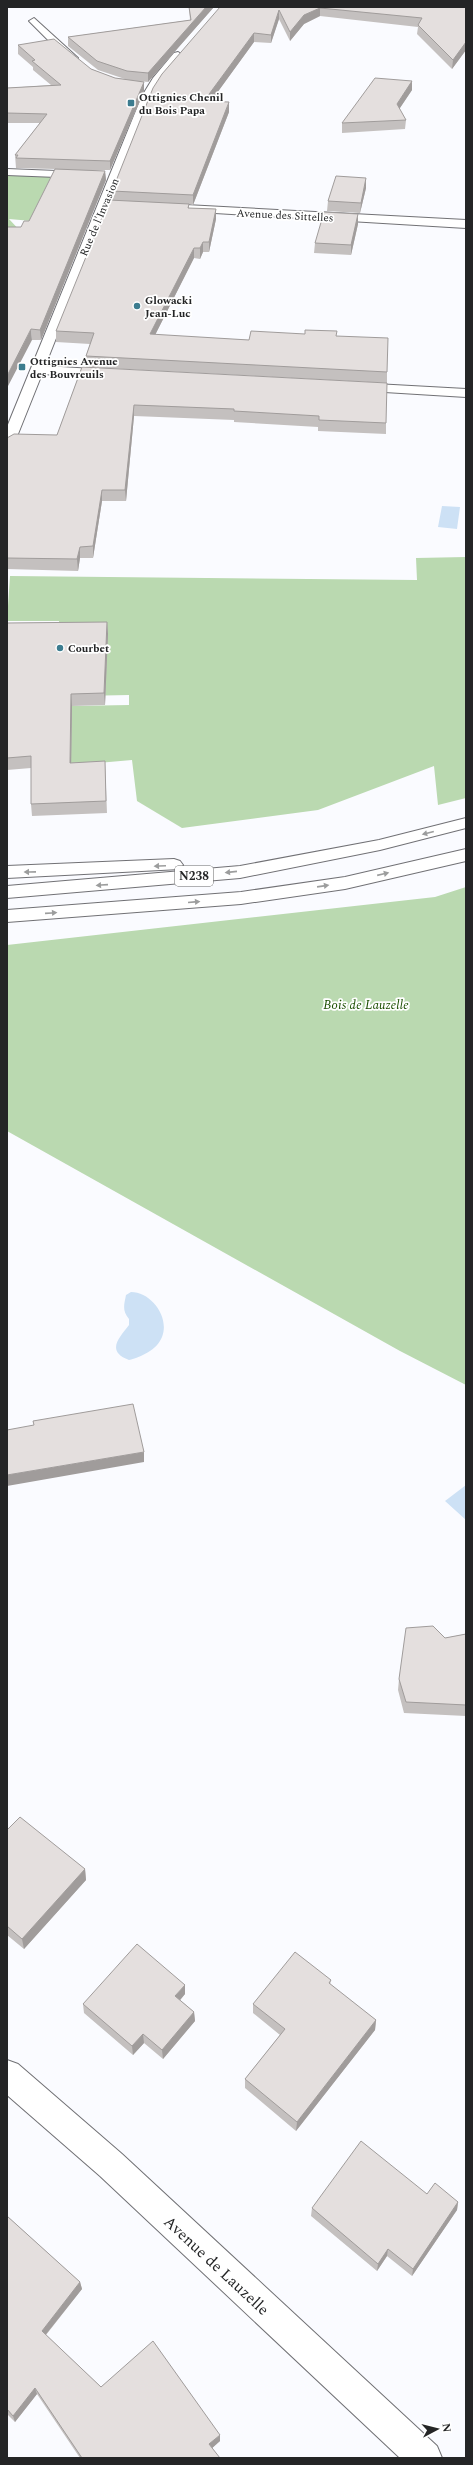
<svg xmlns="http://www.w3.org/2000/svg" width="473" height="2465" font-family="Spectral,serif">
<rect width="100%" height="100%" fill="#fafbff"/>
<path fill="#bad9b0" d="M 7,175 L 72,177 L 66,224 L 9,219 L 23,234 L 7,236 Z
M 466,557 L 466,798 L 438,805 L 434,766 L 318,810 L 182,828 L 137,801 L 132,760 L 52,767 L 72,706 L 129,705 L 129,695 L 79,696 L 59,634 L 59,621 L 7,621 L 10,576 L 417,580 L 416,558 Z
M 466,887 L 466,1385 L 400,1351 L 7,1131 L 7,945 L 435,897 Z"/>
<path fill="#cde1f5" d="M 442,506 L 460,507 L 457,529 L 438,527 Z
M 131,1292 C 151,1292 170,1317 162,1337 C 157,1350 141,1357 129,1360 C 105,1351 120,1337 129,1325 L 129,1319 C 122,1311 124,1305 126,1295 Z
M 466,1485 L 466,1520 L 445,1501 Z"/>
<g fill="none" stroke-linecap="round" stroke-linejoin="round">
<g stroke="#717175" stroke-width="2">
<path id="minor" d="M 34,18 L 78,58 L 78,62 L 70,62 L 29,21 Z
M 178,52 L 183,55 L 152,96 L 45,366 L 109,370 L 116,374 L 109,378 L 42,374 L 14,444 L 7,448 L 7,427 L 142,96 L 153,78 L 174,53 Z
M 7,169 L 82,172 L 88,175 L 82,178 L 7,175 Z
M 186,205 L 466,220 L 466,228 L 182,211 L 180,209 Z
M 357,383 L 466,389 L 466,397 L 352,390 L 350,387 Z
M 7,2060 L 18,2064 L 122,2154 L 437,2446 L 442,2458 L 400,2458 L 100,2176 L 7,2095 Z"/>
</g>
<g stroke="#717175" stroke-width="2">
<path id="trunk" d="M 466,818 L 466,828 L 380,850 L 240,878 L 7,898 L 7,886 L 240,866 L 379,840 Z
M 466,849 L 466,861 L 345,889 L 241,904 L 7,922 L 7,910 L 241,892 L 345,877 Z
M 174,859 L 180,861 L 183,865 L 180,869 L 7,878 L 7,866 Z"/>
</g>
<use href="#minor" fill="#fff" fill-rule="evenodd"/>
<use href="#trunk" fill="#fff" fill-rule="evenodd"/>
</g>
<path fill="#c4c0bf" d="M 189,7 L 214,7 L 148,82 L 138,81 L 144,82 L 144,91 L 110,170 L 85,170 L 105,171 L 106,180 L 41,340 L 32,340 L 21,227 L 29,221 L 55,169 L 16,168 L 15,155 L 40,123 L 7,123 L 7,88 L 51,85 L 33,70 L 33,67 L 18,54 L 18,45 L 91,69 L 115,78 L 125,79 L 98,70 L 68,46 L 68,37 L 190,20 Z
M 220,7 L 466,7 L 466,50 L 452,69 L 417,34 L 418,27 L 320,16 L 304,24 L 290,41 L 279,19 L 271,43 L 254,42 L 210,102 L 229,112 L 193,205 L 189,204 L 189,208 L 216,209 L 216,219 L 209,252 L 203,252 L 200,259 L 194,258 L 155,335 L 249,340 L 337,336 L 387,372 L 387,383 L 86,367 L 86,356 L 90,344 L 56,342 L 56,331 L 112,200 L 112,191 Z
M 412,81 L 412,90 L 399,109 L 406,120 L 405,129 L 342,133 L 342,123 Z
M 366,178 L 366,188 L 360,213 L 327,211 L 328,201 Z
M 358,214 L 358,224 L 351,255 L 314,253 L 315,243 Z
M 82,367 L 386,423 L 386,434 L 318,431 L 318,427 L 234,422 L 234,420 L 134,416 L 126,501 L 102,501 L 93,558 L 80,558 L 78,571 L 7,569 L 7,438 L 57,435 Z
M 107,622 L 108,634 L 105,705 L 72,706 L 71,763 L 105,761 L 107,813 L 32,816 L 31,804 L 31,768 L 7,770 L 7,623 Z
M 466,1634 L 466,1716 L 404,1713 L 398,1690 L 399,1679 L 445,1638 Z
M 7,1830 L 85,1869 L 86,1880 L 24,1949 L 7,1935 Z
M 331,1980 L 330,1985 L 376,2020 L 375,2030 L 296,2131 L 245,2088 L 245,2079 L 280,2035 L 253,2013 L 253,2004 Z
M 185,1994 L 180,2000 L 194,2012 L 195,2021 L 163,2059 L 144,2043 L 133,2055 L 84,2013 L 83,2004 Z
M 427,2194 L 458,2202 L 457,2210 L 412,2276 L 387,2256 L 377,2271 L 311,2216 L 312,2208 Z
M 7,2216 L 80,2282 L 82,2289 L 46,2335 L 101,2387 L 220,2441 L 212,2448 L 220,2458 L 80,2458 L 37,2394 L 15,2422 L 7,2414 Z"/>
<path fill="#a09c9b" d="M 206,7 L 214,7 L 148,82 L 148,73 Z
M 320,8 L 320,16 L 304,24 L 290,41 L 290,32 L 304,15 Z
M 279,10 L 279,19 L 271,43 L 271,35 Z
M 254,33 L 254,42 L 204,111 L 204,101 Z
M 466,42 L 466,50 L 452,69 L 453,60 Z
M 412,81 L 412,90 L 396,114 L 397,104 Z
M 144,82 L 144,91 L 110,170 L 110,161 Z
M 229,102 L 229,112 L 193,205 L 193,195 Z
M 105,171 L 106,180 L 41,340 L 40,330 Z
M 366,178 L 366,188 L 360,213 L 361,203 Z
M 216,209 L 216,219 L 209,252 L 209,242 Z
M 358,214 L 358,224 L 351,255 L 351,245 Z
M 203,242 L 203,252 L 200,259 L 200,248 Z
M 194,248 L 194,258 L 150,345 L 150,334 Z
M 31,329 L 32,340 L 7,388 L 7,376 Z
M 134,405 L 134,416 L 126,501 L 125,490 Z
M 102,490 L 102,501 L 93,558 L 93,546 Z
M 80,547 L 80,558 L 78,571 L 77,559 Z
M 107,622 L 108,634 L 105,705 L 104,693 Z
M 71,694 L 72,706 L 71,775 L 70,763 Z
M 144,1452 L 144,1462 L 7,1486 L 7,1475 Z
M 85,1869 L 86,1880 L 24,1949 L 22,1939 Z
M 185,1985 L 185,1994 L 176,2005 L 175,1996 Z
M 194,2012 L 195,2021 L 163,2059 L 162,2050 Z
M 376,2020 L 375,2030 L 296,2131 L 297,2122 Z
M 143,2034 L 144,2043 L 133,2055 L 132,2046 Z
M 458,2202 L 457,2210 L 412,2276 L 413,2269 Z
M 388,2249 L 387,2256 L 377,2271 L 378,2264 Z
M 80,2282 L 82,2289 L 43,2338 L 42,2331 Z
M 35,2388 L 37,2394 L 15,2422 L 13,2416 Z
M 220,2435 L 220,2441 L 210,2450 L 209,2444 Z"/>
<path fill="#e4dfde" stroke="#a09c9b" d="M 189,7 L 206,7 L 148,73 L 127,71 L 97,61 L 68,37 L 191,20 Z
M 220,7 L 466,7 L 466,42 L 453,60 L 418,25 L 422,18 L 320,8 L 304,15 L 290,32 L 279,10 L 271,35 L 254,33 L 204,101 L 229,102 L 193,195 L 112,191 L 153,88 L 162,74 Z
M 54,39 L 91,69 L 115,78 L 144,82 L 110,161 L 16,158 L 18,155 L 15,155 L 47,114 L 7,113 L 7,88 L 61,85 L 32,61 L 35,60 L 18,45 Z
M 375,78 L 412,81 L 397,104 L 406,120 L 342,123 Z
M 55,169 L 105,171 L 40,330 L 31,329 L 7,376 L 7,227 L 21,227 L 24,221 L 29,221 Z
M 336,176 L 366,178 L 361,203 L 328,201 Z
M 109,200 L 189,204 L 188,208 L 216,209 L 209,242 L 203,242 L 200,248 L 194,248 L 150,334 L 249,340 L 251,331 L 305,334 L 305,330 L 337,331 L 336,336 L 388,338 L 387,372 L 86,356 L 94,333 L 56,331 Z
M 324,212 L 358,214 L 351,245 L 315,243 Z
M 82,367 L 387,383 L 386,423 L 319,420 L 319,416 L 234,411 L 234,409 L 134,405 L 125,490 L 102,490 L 93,546 L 80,547 L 77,559 L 7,558 L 7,438 L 14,434 L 57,435 Z
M 107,622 L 104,693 L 71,694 L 70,763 L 105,761 L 106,801 L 31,804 L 31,756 L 7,758 L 7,623 Z
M 133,1404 L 144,1452 L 7,1475 L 7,1430 L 34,1425 L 33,1421 Z
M 433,1626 L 445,1638 L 466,1634 L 466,1705 L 406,1702 L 399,1679 L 406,1628 Z
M 20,1817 L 85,1869 L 22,1939 L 7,1926 L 7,1830 Z
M 137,1944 L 185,1985 L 175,1996 L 194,2012 L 162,2050 L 143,2034 L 132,2046 L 83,2004 Z
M 295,1952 L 331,1980 L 329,1983 L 376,2020 L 297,2122 L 245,2079 L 285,2029 L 253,2004 Z
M 361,2141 L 427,2194 L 435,2183 L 458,2202 L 413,2269 L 388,2249 L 378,2264 L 312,2208 Z
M 7,2216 L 80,2282 L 42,2331 L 101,2387 L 153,2341 L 220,2435 L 209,2444 L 220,2458 L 82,2458 L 35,2388 L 13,2416 L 7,2409 Z"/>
<defs><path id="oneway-solid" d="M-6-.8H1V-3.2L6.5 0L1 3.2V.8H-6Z"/></defs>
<g fill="#9c9d9d">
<use href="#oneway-solid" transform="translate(428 833) rotate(166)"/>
<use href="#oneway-solid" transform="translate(160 866) rotate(177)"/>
<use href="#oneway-solid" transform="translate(30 872) rotate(179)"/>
<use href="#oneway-solid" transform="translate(231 872) rotate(174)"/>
<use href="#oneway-solid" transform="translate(383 874) rotate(-13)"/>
<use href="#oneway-solid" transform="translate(102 885) rotate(176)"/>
<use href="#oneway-solid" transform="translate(323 886) rotate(-8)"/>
<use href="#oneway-solid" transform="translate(194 902) rotate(-5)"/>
<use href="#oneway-solid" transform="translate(51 913) rotate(-4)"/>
</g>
<g fill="#3c7c8f" stroke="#fff" stroke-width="1.5">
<rect x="127" y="99" width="8" height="8" rx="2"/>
<circle cx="137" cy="306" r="4"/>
<rect x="18" y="363" width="8" height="8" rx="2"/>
<circle cx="60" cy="648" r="4"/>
</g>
<g text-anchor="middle" stroke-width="3.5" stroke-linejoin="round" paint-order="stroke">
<g font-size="11" font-weight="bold" fill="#242526" stroke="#fff" text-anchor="start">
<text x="139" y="101">Ottignies Chenil<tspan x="139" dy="13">du Bois Papa</tspan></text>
<text x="145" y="304">Glowacki<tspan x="145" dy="13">Jean-Luc</tspan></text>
<text x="30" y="365">Ottignies Avenue<tspan x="30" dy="13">des Bouvreuils</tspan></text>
<text x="68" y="652">Courbet</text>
</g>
<g font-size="11" fill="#242526" stroke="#fff">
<text transform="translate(285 215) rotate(3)" y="4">Avenue des Sittelles</text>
<text transform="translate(99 217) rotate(-67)" y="4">Rue de l'Invasion</text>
</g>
<rect fill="#fff" stroke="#666667" stroke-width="1" x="175" y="866" width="38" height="20" rx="3"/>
<g font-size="12" font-weight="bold" fill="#242526">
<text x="194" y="880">N238</text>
</g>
<g font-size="13" font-style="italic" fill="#1b4e00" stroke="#fff">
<text x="366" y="1009">Bois de Lauzelle</text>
</g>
<g font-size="16" fill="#242526" stroke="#fff">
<text transform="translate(217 2265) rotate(43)" y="6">Avenue de Lauzelle</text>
</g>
</g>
<rect width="473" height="2465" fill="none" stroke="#242526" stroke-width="16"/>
<g transform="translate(437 2429) rotate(83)" stroke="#ffffff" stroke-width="3" paint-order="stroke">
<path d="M0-3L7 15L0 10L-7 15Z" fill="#242526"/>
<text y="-6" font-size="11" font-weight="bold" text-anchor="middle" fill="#242526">N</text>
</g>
</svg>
